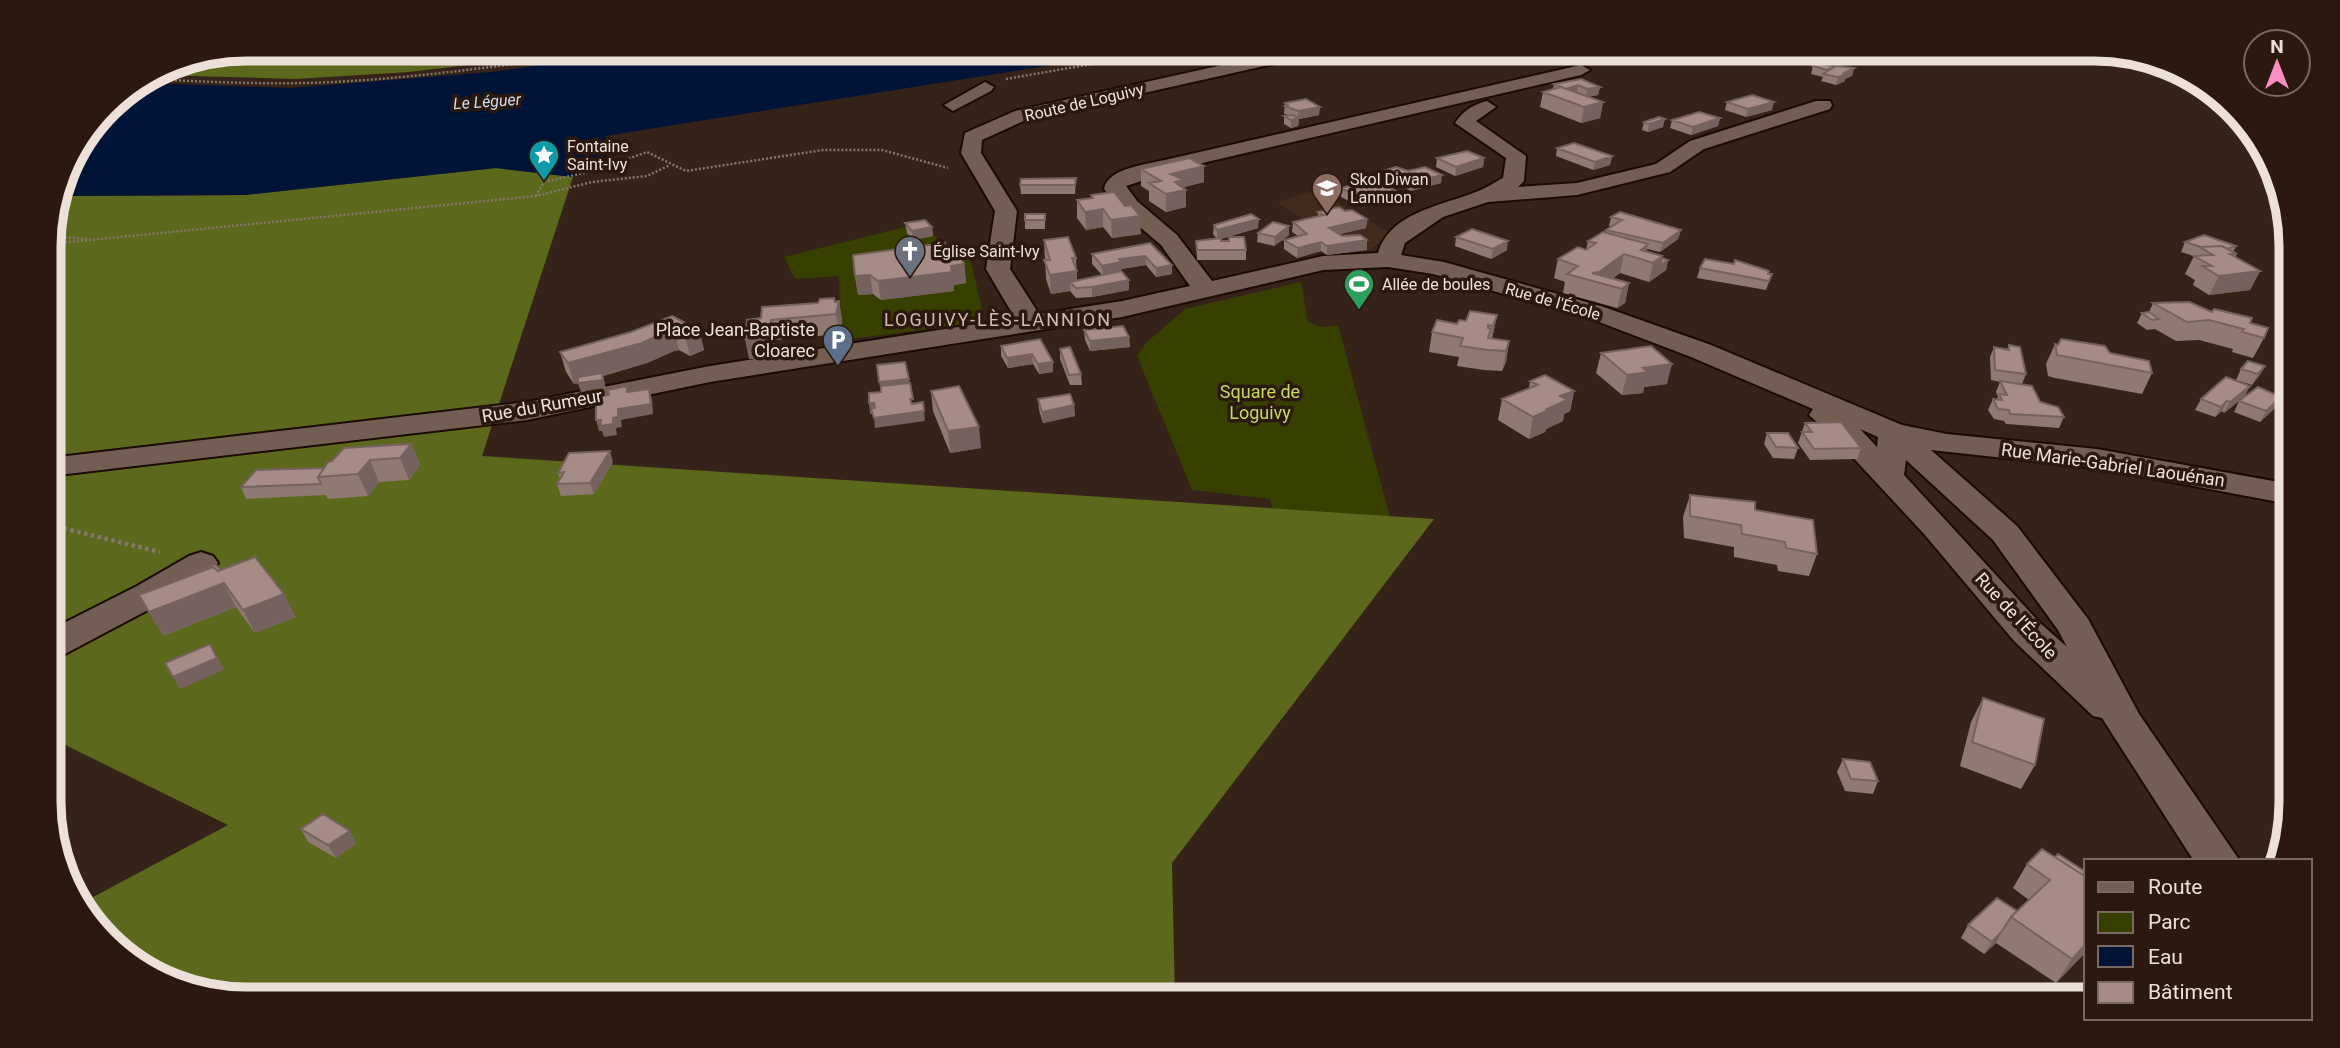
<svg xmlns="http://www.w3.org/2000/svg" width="2340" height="1048" font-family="Roboto,sans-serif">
<rect width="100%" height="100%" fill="#352218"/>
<path fill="#422a1c" d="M 1316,190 L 1389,232 L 1372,249 L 1367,250 L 1359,244 L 1340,245 L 1277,202 Z"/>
<path fill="#384000" d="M 922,223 L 953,255 L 969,253 L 985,322 L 841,340 L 839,276 L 795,279 L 784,257 Z
M 1301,282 L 1308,322 L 1322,327 L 1338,325 L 1390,517 L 1284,548 L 1270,499 L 1192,490 L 1137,356 L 1146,343 L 1185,309 Z"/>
<path fill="#5c681c" d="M 246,49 L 601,49 L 409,72 L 296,79 L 154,75 L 171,64 Z
M 496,168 L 573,177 L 482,456 L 1434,519 L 1172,863 L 1175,999 L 246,999 L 171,984 L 90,922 L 82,903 L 228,825 L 51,738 L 49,233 L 59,196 L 245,195 Z"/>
<path fill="#001438" d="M 652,49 L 1154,49 L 605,136 L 616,155 L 573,177 L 496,168 L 245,195 L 59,196 L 69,159 L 116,98 L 140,83 L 290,88 L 492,72 Z"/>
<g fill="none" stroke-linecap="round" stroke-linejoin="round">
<g stroke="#1c0b03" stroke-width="4">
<path id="street" d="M 1295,49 L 1326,49 L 1318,54 L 1028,119 L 982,140 L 981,153 L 1017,211 L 1010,269 L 1039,314 L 1122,301 L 1190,286 L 1161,245 L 1121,211 L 1104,189 C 1108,167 1150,164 1169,159 L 1581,65 L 1590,70 L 1581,75 L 1181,168 L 1126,186 L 1137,201 L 1177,235 L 1212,281 L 1323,256 L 1378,253 C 1391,211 1443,206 1478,191 C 1487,188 1495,182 1503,178 L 1506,158 L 1455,123 C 1463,111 1472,105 1487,101 L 1496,107 L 1476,121 L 1526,156 L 1524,181 L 1518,187 L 1577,183 L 1656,164 L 1690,141 L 1816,101 L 1830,101 L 1832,105 L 1830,109 L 1704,149 L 1670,172 L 1577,195 L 1488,202 L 1443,217 L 1405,243 L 1401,255 L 1444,262 L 1604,307 L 1711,345 L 1902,425 L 1947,434 L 2097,449 L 2290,484 L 2290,504 L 2097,468 L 1931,450 L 2017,526 L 2088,619 L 2139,714 L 2240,861 L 2194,861 L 2102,718 L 2093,716 L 2014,641 L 1925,535 L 1834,437 L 1809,415 L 1813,409 L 1691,357 L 1586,317 L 1433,274 L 1388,267 L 1323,270 L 1122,317 L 710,382 L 527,420 L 50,476 L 50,458 L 527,402 L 710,366 L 1015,318 L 986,269 L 995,211 L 961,153 L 965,133 L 1015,111 ZM 1860,429 L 1878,437 L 1877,447 ZM 1906,460 L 1993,540 L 2058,630 L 2067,647 L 2040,623 L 1904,475 Z
M 985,82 L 994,87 L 991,91 L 953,111 L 944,105 Z
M 201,552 L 213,556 L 218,563 L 213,570 L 163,602 L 63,655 L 50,658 L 50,630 L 137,586 L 189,556 Z"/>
</g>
<path stroke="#86766d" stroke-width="2.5" stroke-dasharray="2 2" stroke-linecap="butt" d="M 147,79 C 209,82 271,85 333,82 C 431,77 527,62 624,49
M 1006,79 L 1178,49
M 536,196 L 544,182 L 597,170 L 647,152 L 686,171 L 823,150 L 882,150 L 948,168
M 49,236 L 88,239
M 49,244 L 536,196 L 592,182 L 647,176 L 670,165"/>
<path stroke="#86766d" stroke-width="4.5" stroke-dasharray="3.5 3.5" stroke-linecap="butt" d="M 50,525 L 160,552"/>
<use href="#street" fill="#745e53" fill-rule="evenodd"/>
</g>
<path fill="#907873" d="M 1813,66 L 1834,67 L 1854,68 L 1852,76 L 1845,79 L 1845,81 L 1836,85 L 1821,81 L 1823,77 L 1811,74 Z
M 1554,84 L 1600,87 L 1598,95 L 1587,97 L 1603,102 L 1600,118 L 1581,123 L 1540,107 L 1543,92 L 1553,89 Z
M 1727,102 L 1772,110 L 1746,117 L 1725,110 Z
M 1285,103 L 1319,115 L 1299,119 L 1298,126 L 1291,128 L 1284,124 L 1284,116 L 1289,115 L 1284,114 Z
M 1720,118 L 1718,126 L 1691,135 L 1670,128 L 1672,120 Z
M 1644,122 L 1663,127 L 1648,132 L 1642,130 Z
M 1557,148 L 1612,156 L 1610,165 L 1593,170 L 1556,156 Z
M 1437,158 L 1484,158 L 1483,167 L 1455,176 L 1436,167 Z
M 1141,169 L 1204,182 L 1184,187 L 1186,190 L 1186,207 L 1166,212 L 1149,201 L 1149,191 L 1141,186 Z
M 1386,170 L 1441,183 L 1411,191 L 1385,178 Z
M 1076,178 L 1075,194 L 1021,194 L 1020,185 Z
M 1374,179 L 1397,201 L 1386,204 L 1378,200 L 1357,205 L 1341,197 L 1341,188 Z
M 1091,195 L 1141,234 L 1112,238 L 1103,227 L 1086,230 L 1077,218 L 1077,200 L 1091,198 Z
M 1345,211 L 1367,219 L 1366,228 L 1339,234 L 1342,236 L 1367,240 L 1367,250 L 1327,255 L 1321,251 L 1297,258 L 1284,249 L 1284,240 L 1298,236 L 1292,232 L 1293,222 L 1318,217 L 1318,212 Z
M 1045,214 L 1045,229 L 1025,229 L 1025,220 Z
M 1611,217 L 1681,230 L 1678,239 L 1660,252 L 1647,249 L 1647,251 L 1662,256 L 1662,258 L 1668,260 L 1666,270 L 1649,282 L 1620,273 L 1612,279 L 1629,283 L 1625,303 L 1617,308 L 1563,293 L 1565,282 L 1554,278 L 1558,259 L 1586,250 L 1588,241 L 1605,233 L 1606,230 L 1611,226 L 1609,226 Z
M 905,223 L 932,227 L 933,236 L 913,240 L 907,233 Z
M 1214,225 L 1258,228 L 1221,239 L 1221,241 L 1228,241 L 1229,237 L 1246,250 L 1246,260 L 1197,260 L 1196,241 L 1216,238 L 1213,234 Z
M 1258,233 L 1289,235 L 1274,246 L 1257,242 Z
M 1456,237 L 1507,250 L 1491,259 L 1455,246 Z
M 1044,240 L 1076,258 L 1077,280 L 1102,275 L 1092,264 L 1092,254 L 1150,243 L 1172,274 L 1156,277 L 1146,265 L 1121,269 L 1122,272 L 1129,290 L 1092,297 L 1076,298 L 1070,291 L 1051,294 L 1046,279 Z
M 2185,242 L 2236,246 L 2233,252 L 2237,254 L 2235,257 L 2260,271 L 2250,290 L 2209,295 L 2193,285 L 2195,280 L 2185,274 L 2194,256 L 2181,252 Z
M 945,247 L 964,264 L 966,283 L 954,285 L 954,291 L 881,300 L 873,294 L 858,295 L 855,276 Z
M 1700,268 L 1768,274 L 1772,274 L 1766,290 L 1697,278 Z
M 2289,274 L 2289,287 L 2283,284 Z
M 839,301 L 842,321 L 839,334 L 775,340 L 773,356 L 749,359 L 761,318 Z
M 2153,303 L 2212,312 L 2250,323 L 2264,338 L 2253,358 L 2232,352 L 2233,349 L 2199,340 L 2176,341 L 2155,329 L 2147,330 L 2137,323 L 2142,313 L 2149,312 Z
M 1497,315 L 1492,339 L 1509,341 L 1506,362 L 1502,371 L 1484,370 L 1457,366 L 1459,357 L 1429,352 L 1432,332 L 1457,324 Z
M 672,316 L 699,330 L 704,350 L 690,356 L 679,350 L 674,351 L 647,363 L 603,376 L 606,390 L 582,394 L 578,383 L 574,384 L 566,372 L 560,352 L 631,332 Z
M 1084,330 L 1129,337 L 1130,347 L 1090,351 L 1085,340 Z
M 1040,339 L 1053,362 L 1053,372 L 1039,374 L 1033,364 L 1008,368 L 1001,356 L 1001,346 Z
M 2055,344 L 2110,353 L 2152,373 L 2142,394 L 2055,378 L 2048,376 L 2046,364 Z
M 2009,345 L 2026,374 L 2022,384 L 2040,402 L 2064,417 L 2059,428 L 2006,424 L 2004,421 L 1994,419 L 1988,410 L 1993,399 L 1997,399 L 1998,397 L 1996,392 L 2000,382 L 1991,380 L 1990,357 L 1994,347 L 2007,349 Z
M 1060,349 L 1081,374 L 1082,385 L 1070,385 L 1060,359 Z
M 1601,353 L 1667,384 L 1644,387 L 1643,393 L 1622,395 L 1596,373 Z
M 2265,366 L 2259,376 L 2252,385 L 2236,380 L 2241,369 Z
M 1530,381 L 1574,391 L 1570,411 L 1564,414 L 1563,421 L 1546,429 L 1545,432 L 1529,439 L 1498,420 L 1502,399 L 1529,388 Z
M 2250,386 L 2244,397 L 2224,413 L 2222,411 L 2215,417 L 2195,410 L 2201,399 Z
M 931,391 L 981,448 L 950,453 L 933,411 Z
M 2281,397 L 2275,408 L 2260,422 L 2234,412 L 2239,401 Z
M 1038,399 L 1074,405 L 1075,416 L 1043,423 L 1039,410 Z
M 1805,423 L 1861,448 L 1857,459 L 1810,460 L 1798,443 Z
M 1767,433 L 1798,448 L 1794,459 L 1773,458 L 1764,444 Z
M 411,444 L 420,465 L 409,480 L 379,482 L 368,496 L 328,499 L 326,495 L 246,499 L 241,487 L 324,468 Z
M 613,462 L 594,494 L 561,496 L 557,484 L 560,479 L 558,473 Z
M 1690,495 L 1755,510 L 1817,554 L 1809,576 L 1778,571 L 1777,565 L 1734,557 L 1734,547 L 1684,538 L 1683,517 Z
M 221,570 L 296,617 L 255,633 L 236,607 L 163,636 L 139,595 Z
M 1983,698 L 2035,765 L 2021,789 L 1960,766 L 1971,722 Z
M 1843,759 L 1878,781 L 1873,794 L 1845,791 L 1837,772 Z
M 301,829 L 350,831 L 356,843 L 336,858 L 308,842 Z
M 2042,849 L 2086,952 L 2056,983 L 1996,943 L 1984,954 L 1961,938 L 1968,925 L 2017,911 L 2029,900 L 2013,888 L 2027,864 Z"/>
<path fill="#75615e" d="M 1854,68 L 1852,76 L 1845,79 L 1845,81 L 1836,85 L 1838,77 L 1844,73 Z
M 1578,85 L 1577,93 L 1566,89 Z
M 1600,87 L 1598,95 L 1586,97 L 1587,89 Z
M 1603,102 L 1600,118 L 1581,123 L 1584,107 Z
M 1774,102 L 1772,110 L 1746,117 L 1748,109 Z
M 1320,107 L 1319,115 L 1299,119 L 1298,126 L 1291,128 L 1291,120 L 1298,119 L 1298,111 Z
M 1720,118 L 1718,126 L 1691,135 L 1693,127 Z
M 1665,119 L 1663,127 L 1648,132 L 1649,124 Z
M 1612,156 L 1610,165 L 1593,170 L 1595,162 Z
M 1484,158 L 1483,167 L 1455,176 L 1456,167 Z
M 1204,166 L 1204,182 L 1184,187 L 1184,190 L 1186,190 L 1186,207 L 1166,212 L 1166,194 L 1171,174 Z
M 1442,175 L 1441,183 L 1411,191 L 1412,182 Z
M 1378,191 L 1378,200 L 1357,205 L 1358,197 Z
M 1398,192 L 1397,201 L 1386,204 L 1387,195 Z
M 1103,209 L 1103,227 L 1086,230 L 1085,212 Z
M 1140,216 L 1141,234 L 1112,238 L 1111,220 Z
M 1259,219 L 1258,228 L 1217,240 L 1217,230 Z
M 1367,219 L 1366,228 L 1328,237 L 1329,228 Z
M 1289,226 L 1289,235 L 1274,246 L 1275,237 Z
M 932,227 L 933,236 L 913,240 L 912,231 Z
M 1681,230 L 1678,239 L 1660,252 L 1663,243 Z
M 1367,240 L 1367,250 L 1327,255 L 1327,246 Z
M 1508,241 L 1507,250 L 1491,259 L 1493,249 Z
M 1321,242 L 1321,251 L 1297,258 L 1298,248 Z
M 1648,244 L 1645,260 L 1641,250 Z
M 1624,254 L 1620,273 L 1604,284 L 1592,273 Z
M 1145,256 L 1146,265 L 1121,269 L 1122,272 L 1103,275 L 1102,266 L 1119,259 Z
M 1662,256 L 1660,265 L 1668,260 L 1666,270 L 1649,282 L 1653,263 Z
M 964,264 L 966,283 L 954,285 L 954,291 L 881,300 L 878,281 Z
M 1172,265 L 1172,274 L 1156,277 L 1156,268 Z
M 1077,271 L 1077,288 L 1070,282 L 1070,291 L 1051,294 L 1050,275 Z
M 2260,271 L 2250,290 L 2209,295 L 2219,276 Z
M 870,275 L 873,294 L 858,295 L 855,276 Z
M 1129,280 L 1129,290 L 1092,297 L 1092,287 Z
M 1629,283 L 1625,303 L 1617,308 L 1622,289 Z
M 839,301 L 842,321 L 839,334 L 836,314 Z
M 1497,315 L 1493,335 L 1490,346 L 1493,326 Z
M 771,320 L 775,340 L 773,356 L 749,359 L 745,339 Z
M 674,330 L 679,350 L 674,351 L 647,363 L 603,376 L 606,390 L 582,394 L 578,383 L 602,376 L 574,384 L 568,363 Z
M 699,330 L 704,350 L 690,356 L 685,336 Z
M 1129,337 L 1130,347 L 1090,351 L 1090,341 Z
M 1509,341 L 1506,362 L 1502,371 L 1506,351 Z
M 1032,354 L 1033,364 L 1008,368 L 1007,358 Z
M 1053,362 L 1053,372 L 1039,374 L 1038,364 Z
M 1672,364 L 1667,384 L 1644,387 L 1643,393 L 1622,395 L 1627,375 L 1643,368 Z
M 2265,366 L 2259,376 L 2252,385 L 2258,374 Z
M 909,379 L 911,389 L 881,393 L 879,382 Z
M 2250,386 L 2244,397 L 2224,413 L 2230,402 Z
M 649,389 L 652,399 L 653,414 L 621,420 L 622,427 L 616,428 L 617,435 L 604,437 L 602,431 L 599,431 L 596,420 L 618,409 Z
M 1574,391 L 1570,411 L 1564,414 L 1563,421 L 1546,429 L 1545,432 L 1529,439 L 1533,417 L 1547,409 L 1560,396 Z
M 2281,397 L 2275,408 L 2260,422 L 2266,411 Z
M 2227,401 L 2222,411 L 2215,417 L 2221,407 Z
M 869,403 L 874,403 L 875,414 L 870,414 Z
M 1074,405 L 1075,416 L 1043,423 L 1042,412 Z
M 924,411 L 925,421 L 875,428 L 874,418 Z
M 979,427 L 981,448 L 950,453 L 948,431 Z
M 411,444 L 420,465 L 409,480 L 400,458 Z
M 610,451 L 613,462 L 594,494 L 590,483 Z
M 370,460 L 379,482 L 368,496 L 358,474 Z
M 201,579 L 224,584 L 236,607 L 163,636 L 149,612 Z
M 284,594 L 296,617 L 255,633 L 243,610 Z
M 210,644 L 224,670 L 180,689 L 173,677 Z
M 350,831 L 356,843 L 336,858 L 328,845 Z
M 2002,931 L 1996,943 L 1984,954 L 1992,942 Z
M 2086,944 L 2086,952 L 2056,983 L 2072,959 Z"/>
<path fill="#a78b86" stroke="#75615e" stroke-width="2" d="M 1820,63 L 1834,67 L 1827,70 L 1813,66 Z
M 1836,66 L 1854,68 L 1844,73 L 1847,74 L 1838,77 L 1823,74 Z
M 1581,79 L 1600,87 L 1587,89 L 1578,85 L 1566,89 L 1554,84 Z
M 1561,87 L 1603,102 L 1584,107 L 1543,92 Z
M 1752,95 L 1774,102 L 1748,109 L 1727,102 Z
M 1306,99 L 1320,107 L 1298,111 L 1285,106 L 1288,105 L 1285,103 Z
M 1699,112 L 1720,118 L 1693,127 L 1672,120 Z
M 1292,115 L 1299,118 L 1291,120 L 1284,116 Z
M 1659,117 L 1665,119 L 1649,124 L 1644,122 Z
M 1574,143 L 1612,156 L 1595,162 L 1557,148 Z
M 1467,151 L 1484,158 L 1456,167 L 1437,158 Z
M 1189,158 L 1204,166 L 1171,174 L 1184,180 L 1175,182 L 1186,190 L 1166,194 L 1149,183 L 1161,181 L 1141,169 Z
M 1396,167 L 1408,171 L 1425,167 L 1442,175 L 1412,182 L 1386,170 Z
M 1076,178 L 1075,185 L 1020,185 L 1021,179 Z
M 1374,179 L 1398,192 L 1387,195 L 1378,191 L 1358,197 L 1341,188 Z
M 1114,192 L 1125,206 L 1131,205 L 1140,216 L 1111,220 L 1103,209 L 1085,212 L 1077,200 L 1093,198 L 1091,195 Z
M 1339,207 L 1345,211 L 1352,210 L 1367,219 L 1329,228 L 1342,236 L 1360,235 L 1367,240 L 1327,246 L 1321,242 L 1298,248 L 1284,240 L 1307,234 L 1293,222 L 1324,215 L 1318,212 Z
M 1620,212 L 1681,230 L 1663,243 L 1606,230 L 1622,220 L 1611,217 Z
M 1025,214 L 1045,214 L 1045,220 L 1025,220 Z
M 1251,214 L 1259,219 L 1217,230 L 1214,225 Z
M 925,220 L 932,227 L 912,231 L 905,223 Z
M 1273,222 L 1289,226 L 1275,237 L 1258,233 Z
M 1472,229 L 1508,241 L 1493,249 L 1456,237 Z
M 1603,232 L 1648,244 L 1641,250 L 1662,256 L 1653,263 L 1624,254 L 1599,272 L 1592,273 L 1629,283 L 1622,289 L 1567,274 L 1578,266 L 1558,259 L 1578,247 L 1586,250 L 1596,243 L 1588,241 Z
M 2204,235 L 2236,246 L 2227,249 L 2222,246 L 2201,247 L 2185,242 Z
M 1068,237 L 1076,258 L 1072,258 L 1077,271 L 1050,275 L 1044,260 L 1050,260 L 1044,240 Z
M 1229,237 L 1244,237 L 1246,250 L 1197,250 L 1196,241 L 1221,238 L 1221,241 L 1229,241 Z
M 945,243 L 945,247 L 956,246 L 964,264 L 951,266 L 952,272 L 878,281 L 870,275 L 855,276 L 853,255 Z
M 1150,243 L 1172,265 L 1156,268 L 1145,256 L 1119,259 L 1121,262 L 1102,266 L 1092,254 Z
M 2222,246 L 2237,254 L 2230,254 L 2260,271 L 2219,276 L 2202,266 L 2212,266 L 2194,256 L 2213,255 L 2200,247 Z
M 1662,258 L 1668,260 L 1660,265 Z
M 1705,259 L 1734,264 L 1735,260 L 1769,271 L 1768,274 L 1772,274 L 1769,281 L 1700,268 Z
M 1121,271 L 1129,280 L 1092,287 L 1076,288 L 1070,282 Z
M 834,298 L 835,302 L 839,301 L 836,314 L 771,320 L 769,336 L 745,339 L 747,320 L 761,318 L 762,307 L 818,303 L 820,299 Z
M 2189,302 L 2212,312 L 2214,309 L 2252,318 L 2250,323 L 2268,328 L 2264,338 L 2242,332 L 2244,329 L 2209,320 L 2187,322 L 2153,303 Z
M 1470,311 L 1497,315 L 1493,326 L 1488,325 L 1488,328 L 1491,329 L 1488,338 L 1509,341 L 1506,351 L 1488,350 L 1460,346 L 1463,338 L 1432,332 L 1437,320 L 1457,324 L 1459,320 L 1466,321 Z
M 2149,312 L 2159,319 L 2152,320 L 2142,313 Z
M 672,316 L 699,330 L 685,336 L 674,330 L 668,331 L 642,343 L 568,363 L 560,352 L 631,332 Z
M 1123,326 L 1129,337 L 1090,341 L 1084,330 Z
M 1040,339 L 1053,362 L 1038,364 L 1032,354 L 1007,358 L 1001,346 Z
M 2061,339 L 2105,346 L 2110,353 L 2149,361 L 2152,373 L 2057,355 L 2055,344 L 2058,345 Z
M 2009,345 L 2020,347 L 2026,374 L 1995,370 L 1994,347 L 2009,350 Z
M 1651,346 L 1672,364 L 1643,368 L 1648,372 L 1627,375 L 1601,353 Z
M 1070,347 L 1081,374 L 1069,375 L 1060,349 Z
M 2248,361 L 2265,366 L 2258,374 L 2241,369 Z
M 905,362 L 909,379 L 879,382 L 877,365 Z
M 602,373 L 603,380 L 578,383 L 578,377 Z
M 1545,375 L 1574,391 L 1560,396 L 1567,400 L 1547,409 L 1549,410 L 1533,417 L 1502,399 L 1538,385 L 1530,381 Z
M 2226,377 L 2250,386 L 2230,402 L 2227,401 L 2221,407 L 2201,399 Z
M 2000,381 L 2032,386 L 2040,402 L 2058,407 L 2064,417 L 2010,414 L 2009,410 L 1998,409 L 1993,399 L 2002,400 L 1999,394 L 2007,395 Z
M 910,383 L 913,399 L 910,399 L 912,404 L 923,402 L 924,411 L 874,418 L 871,409 L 875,408 L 874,403 L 869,403 L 869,393 L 881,392 L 881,386 Z
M 627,386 L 627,392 L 649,389 L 651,404 L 618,409 L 618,417 L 613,418 L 613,424 L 600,426 L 601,420 L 596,420 L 596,397 L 609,395 L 608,390 Z
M 959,386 L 979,427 L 948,431 L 931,391 Z
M 2258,387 L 2281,397 L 2266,411 L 2239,401 Z
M 1070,394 L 1074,405 L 1042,412 L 1038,399 Z
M 1841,422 L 1861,448 L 1814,449 L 1802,432 L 1812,432 L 1805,423 Z
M 1767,433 L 1788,433 L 1798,448 L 1776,447 Z
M 411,444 L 400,458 L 370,460 L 358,474 L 318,477 L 328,462 L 332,461 L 344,448 Z
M 610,451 L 590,483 L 557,484 L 564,472 L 558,473 L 569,453 Z
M 324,468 L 318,477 L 321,484 L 241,487 L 256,470 Z
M 1690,495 L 1755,502 L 1755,510 L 1813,520 L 1817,554 L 1786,548 L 1785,542 L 1742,534 L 1741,525 L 1690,516 Z
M 255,557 L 284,594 L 243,610 L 224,583 L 149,612 L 139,595 L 213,567 L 218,571 Z
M 215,564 L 221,570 L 218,571 L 213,567 L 196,573 L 195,572 Z
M 210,644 L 217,658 L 173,677 L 165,663 Z
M 1983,698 L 2044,719 L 2035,765 L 1972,742 Z
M 1843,759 L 1870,762 L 1878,781 L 1851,779 Z
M 323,814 L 350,831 L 328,845 L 301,829 Z
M 2042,849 L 2086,877 L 2086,944 L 2072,959 L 2011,917 L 2050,880 L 2027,864 Z
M 2058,854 L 2086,872 L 2086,877 L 2055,857 Z
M 1997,898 L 2017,911 L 2011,917 L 2002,931 L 1992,942 L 1968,925 Z"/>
<defs>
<g id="sight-pin" transform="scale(1.575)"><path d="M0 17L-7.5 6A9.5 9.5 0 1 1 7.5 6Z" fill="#0f9aa8" stroke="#2b190f"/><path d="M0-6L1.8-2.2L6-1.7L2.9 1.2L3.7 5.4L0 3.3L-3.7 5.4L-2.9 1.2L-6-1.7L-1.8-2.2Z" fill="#fff"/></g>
<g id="school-pin" transform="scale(1.575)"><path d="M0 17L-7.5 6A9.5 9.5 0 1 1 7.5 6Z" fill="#8d6e63" stroke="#2b190f"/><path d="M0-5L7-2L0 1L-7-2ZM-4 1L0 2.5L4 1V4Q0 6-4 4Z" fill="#fff"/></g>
<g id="church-pin" transform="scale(1.575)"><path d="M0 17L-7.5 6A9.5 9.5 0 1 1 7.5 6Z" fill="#6b7280" stroke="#2b190f"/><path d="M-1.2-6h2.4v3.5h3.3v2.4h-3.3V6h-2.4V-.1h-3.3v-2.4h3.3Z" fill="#fff"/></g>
<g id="stadium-pin" transform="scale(1.575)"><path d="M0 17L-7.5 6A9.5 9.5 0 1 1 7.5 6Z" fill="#2e9e5b" stroke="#2b190f"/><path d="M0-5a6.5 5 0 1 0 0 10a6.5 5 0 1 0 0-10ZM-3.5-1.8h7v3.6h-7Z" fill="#fff"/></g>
<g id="parking-pin" transform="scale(1.575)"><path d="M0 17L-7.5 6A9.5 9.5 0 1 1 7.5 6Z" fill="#5c6f8a" stroke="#2b190f"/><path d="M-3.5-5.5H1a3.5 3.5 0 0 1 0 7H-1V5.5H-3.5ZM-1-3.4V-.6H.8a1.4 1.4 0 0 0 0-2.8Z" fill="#fff"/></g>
</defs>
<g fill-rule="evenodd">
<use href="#sight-pin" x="544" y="155"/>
<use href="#school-pin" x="1327" y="188"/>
<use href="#church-pin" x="910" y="251"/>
<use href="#stadium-pin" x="1359" y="284"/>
<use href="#parking-pin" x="838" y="340"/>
</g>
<g text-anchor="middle" stroke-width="7" stroke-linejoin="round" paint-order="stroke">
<g font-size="16" font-style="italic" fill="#d0ddf1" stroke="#2b190f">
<text transform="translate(487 101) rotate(-4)" y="6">Le Léguer</text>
</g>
<g font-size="16" fill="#ede0d9" stroke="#2b190f">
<text transform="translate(1084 102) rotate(-13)" y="6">Route de Loguivy</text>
<text transform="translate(1553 301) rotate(16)" y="6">Rue de l'École</text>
</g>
<g font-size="16" fill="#ede0d9" stroke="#2b190f" text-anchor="start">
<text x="567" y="152">Fontaine<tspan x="567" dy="18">Saint-Ivy</tspan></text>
<text x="1350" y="185">Skol Diwan<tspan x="1350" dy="18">Lannuon</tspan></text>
<text x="933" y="257">Église Saint-Ivy</text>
<text x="1382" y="290">Allée de boules</text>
</g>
<g font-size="18" letter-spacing="2" fill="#d3bbad" stroke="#2b190f">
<text x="998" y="326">LOGUIVY-LÈS-LANNION</text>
</g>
<g font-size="18" fill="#ede0d9" stroke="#2b190f" text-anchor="end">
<text x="815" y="336">Place Jean-Baptiste<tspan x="815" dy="21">Cloarec</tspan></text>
</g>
<g font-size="18" fill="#c5da5a" stroke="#2b190f">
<text x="1260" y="398">Square de<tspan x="1260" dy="21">Loguivy</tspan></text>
</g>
<g font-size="18" fill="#ede0d9" stroke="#2b190f">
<text transform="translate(542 406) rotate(-10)" y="6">Rue du Rumeur</text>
<text transform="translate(2113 465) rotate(8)" y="6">Rue Marie-Gabriel Laouénan</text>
<text transform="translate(2016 616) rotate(47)" y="6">Rue de l'École</text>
</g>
</g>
<path d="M0 0H2340V1048H0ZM246 61H2094A185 185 0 0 1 2279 246V802A185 185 0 0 1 2094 987H246A185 185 0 0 1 61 802V246A185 185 0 0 1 246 61Z" fill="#2b190f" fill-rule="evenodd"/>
<path fill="none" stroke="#ede0d9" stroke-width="9" d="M246 61H2094A185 185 0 0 1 2279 246V802A185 185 0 0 1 2094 987H246A185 185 0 0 1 61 802V246A185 185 0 0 1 246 61Z"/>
<rect x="2084" y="859" width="228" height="161" fill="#2b190f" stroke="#796960" stroke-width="2"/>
<rect x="2098" y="882" width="35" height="10" fill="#745e53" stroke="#796960" stroke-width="2"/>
<text x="2148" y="894" font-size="21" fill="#ede0d9">Route</text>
<rect x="2098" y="912" width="35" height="21" fill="#384000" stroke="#796960" stroke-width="2"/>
<text x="2148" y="929" font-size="21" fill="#ede0d9">Parc</text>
<rect x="2098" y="946" width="35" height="21" fill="#001438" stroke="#796960" stroke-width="2"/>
<text x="2148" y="964" font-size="21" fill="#ede0d9">Eau</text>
<rect x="2098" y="982" width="35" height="21" fill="#a78b86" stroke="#796960" stroke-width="2"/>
<text x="2148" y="999" font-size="21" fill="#ede0d9">Bâtiment</text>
<g transform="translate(2277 63)"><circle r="33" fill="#2b190f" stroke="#796960" stroke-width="2"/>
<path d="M0-5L12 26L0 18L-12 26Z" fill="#fc8fc2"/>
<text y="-10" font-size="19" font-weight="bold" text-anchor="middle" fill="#ede0d9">N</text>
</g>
</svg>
